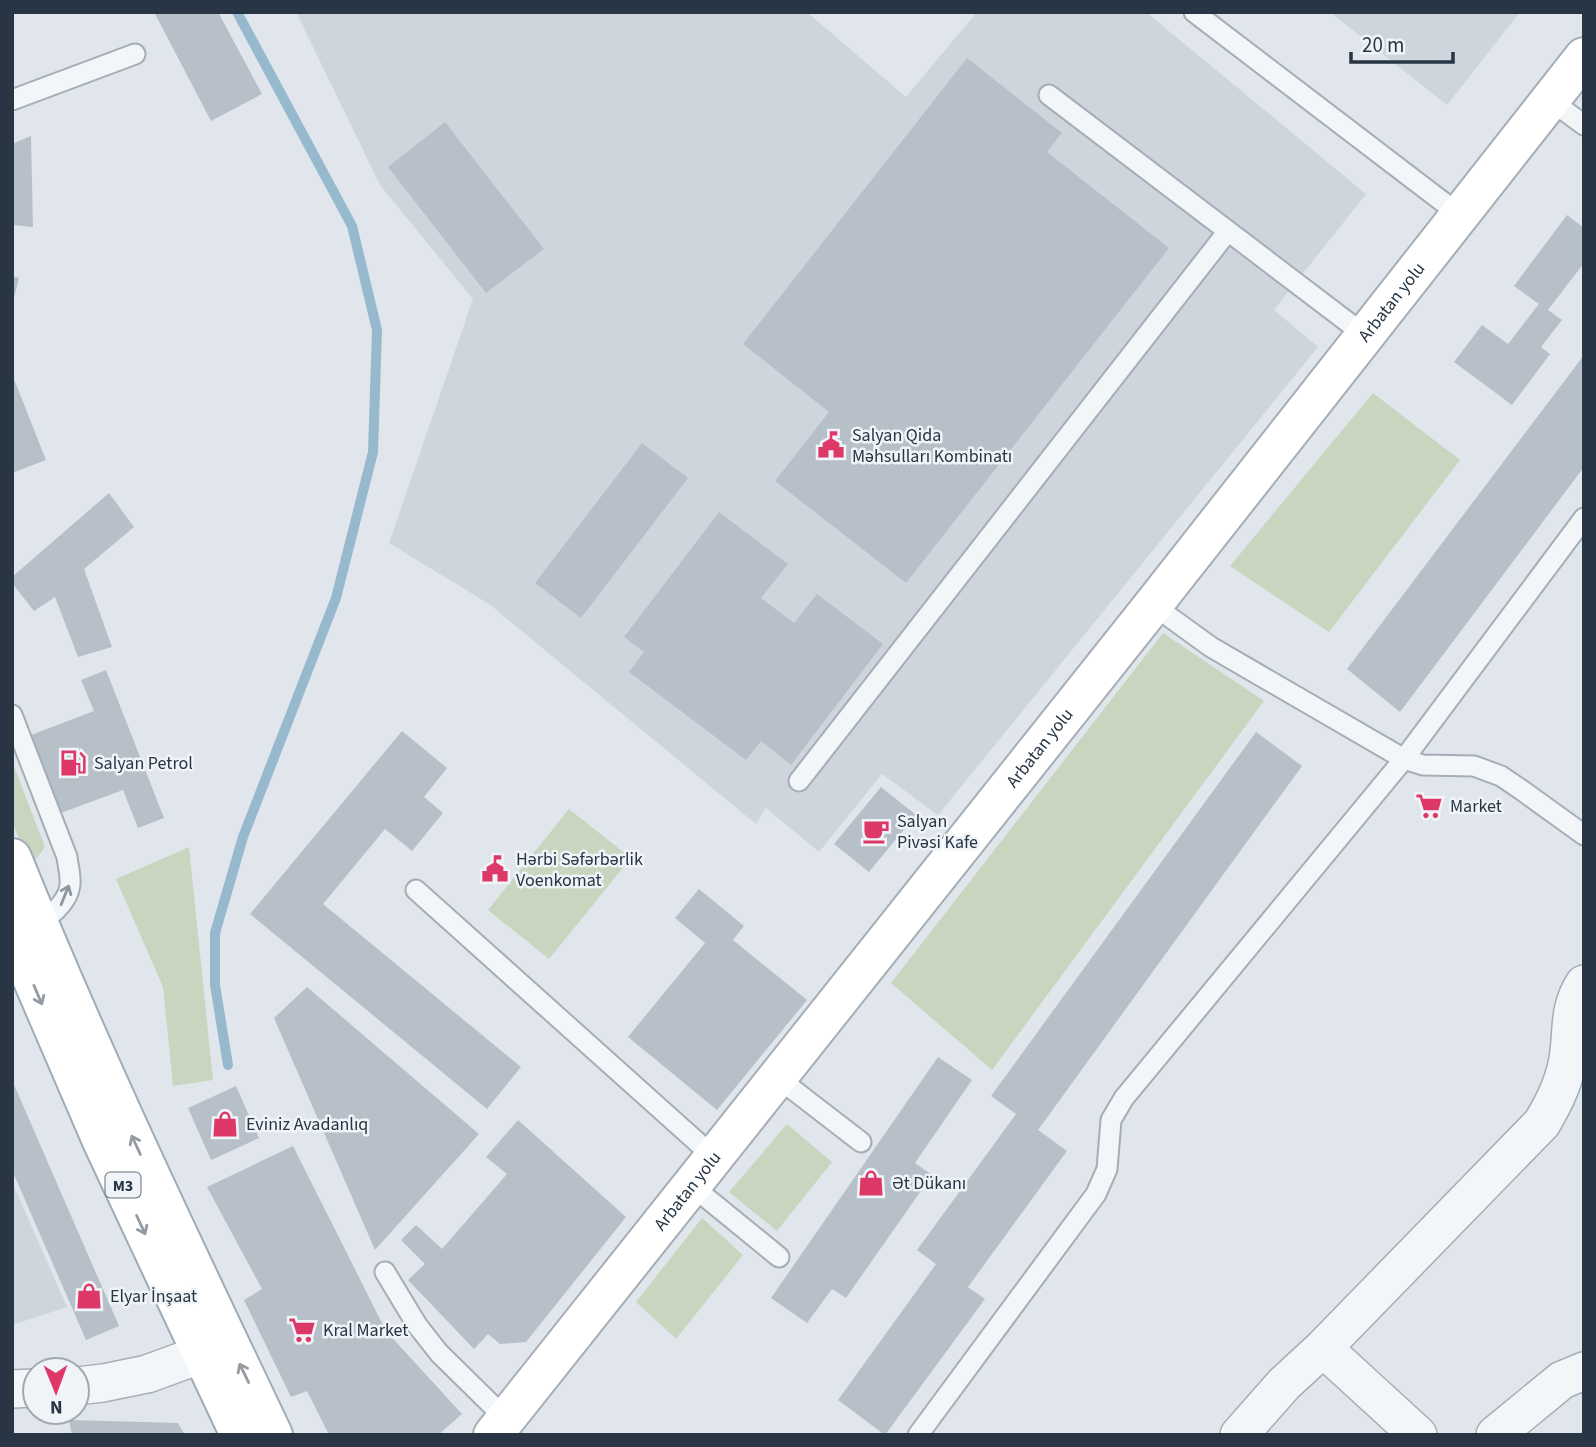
<svg xmlns="http://www.w3.org/2000/svg" width="1596" height="1447" font-family="'Source Sans 3',sans-serif">
<rect width="100%" height="100%" fill="#e0e6eb"/>
<path fill="#ced5dd" d="M 296,12 L 807,12 L 906,97 L 977,12 L 1146,12 L 1366,194 L 1274,310 L 1318,347 L 938,815 L 882,774 L 819,852 L 766,808 L 756,824 L 489,604 L 389,543 L 473,299 L 380,185 Z
M 1330,12 L 1520,12 L 1447,105 Z
M 12,1182 L 67,1307 L 12,1325 Z"/>
<path fill="#c8d6c0" d="M 1373,393 L 1460,460 L 1329,632 L 1230,566 Z
M 1163,633 L 1264,701 L 992,1070 L 891,983 Z
M 12,761 L 45,847 L 30,867 L 12,821 Z
M 569,809 L 631,858 L 549,959 L 488,910 Z
M 189,847 L 213,1080 L 173,1086 L 163,987 L 116,879 Z
M 787,1124 L 832,1162 L 777,1231 L 729,1192 Z
M 702,1218 L 743,1255 L 676,1339 L 636,1302 Z"/>
<g fill="none" stroke-linecap="round" stroke-linejoin="round">
<path stroke="#97b9ce" stroke-width="10" d="M 228,1065 L 215,985 L 215,933 L 243,837 L 336,598 L 373,452 L 377,330 L 352,226 L 237,12"/>
</g>
<path fill="#b7c0c9" d="M 154,12 L 218,12 L 262,94 L 211,121 Z
M 967,58 L 1062,133 L 1047,152 L 1169,248 L 906,583 L 775,481 L 829,412 L 743,344 Z
M 445,122 L 544,249 L 486,293 L 388,167 Z
M 31,136 L 33,227 L 12,225 L 12,144 Z
M 1567,215 L 1584,228 L 1584,263 L 1548,310 L 1562,320 L 1541,347 L 1550,354 L 1512,405 L 1454,362 L 1482,325 L 1508,344 L 1539,304 L 1514,286 Z
M 12,276 L 19,278 L 13,302 L 12,302 Z
M 1584,355 L 1584,467 L 1400,712 L 1347,669 Z
M 12,374 L 46,460 L 12,473 Z
M 642,443 L 688,478 L 581,618 L 535,583 Z
M 109,493 L 134,527 L 84,569 L 112,647 L 78,657 L 55,597 L 34,611 L 12,583 L 12,577 Z
M 719,512 L 788,564 L 761,598 L 794,623 L 817,594 L 883,644 L 791,765 L 761,741 L 746,760 L 629,672 L 644,652 L 624,637 Z
M 106,670 L 164,818 L 138,828 L 123,790 L 61,813 L 31,735 L 94,711 L 81,680 Z
M 402,731 L 447,768 L 424,797 L 443,813 L 412,851 L 385,829 L 323,904 L 521,1067 L 487,1109 L 250,914 Z
M 1256,732 L 1302,766 L 1038,1130 L 1067,1151 L 968,1287 L 985,1299 L 885,1435 L 838,1400 L 936,1264 L 917,1250 L 1016,1114 L 991,1096 Z
M 881,787 L 916,815 L 869,872 L 834,844 Z
M 699,889 L 744,926 L 733,940 L 807,1000 L 717,1110 L 628,1037 L 705,943 L 675,918 Z
M 307,987 L 479,1134 L 375,1250 L 274,1018 Z
M 938,1057 L 972,1080 L 915,1163 L 932,1175 L 846,1298 L 832,1289 L 807,1323 L 771,1298 Z
M 12,1080 L 119,1326 L 86,1340 L 12,1170 Z
M 236,1086 L 259,1138 L 211,1160 L 188,1108 Z
M 518,1120 L 626,1217 L 526,1342 L 500,1344 L 488,1334 L 474,1349 L 408,1280 L 425,1264 L 401,1240 L 416,1225 L 442,1249 L 507,1174 L 486,1157 Z
M 293,1146 L 386,1331 L 462,1414 L 438,1435 L 329,1435 L 307,1391 L 291,1397 L 244,1300 L 262,1289 L 207,1187 Z
M 69,1420 L 178,1423 L 185,1435 L 72,1435 Z"/>
<g fill="none" stroke-linecap="round" stroke-linejoin="round">
<g stroke="#a5adb6" stroke-width="23">
<path id="service" d="M 1194,12 L 1460,215
M 1049,95 L 1366,336
M 12,100 L 135,54
M 1550,100 L 1584,125
M 1153,605 L 1211,647 L 1404,759 L 1423,765 L 1474,766 L 1501,776 L 1523,791 L 1584,835
M 12,715 L 67,857 C 68,866 71,876 70,885 C 68,903 48,919 33,925
M 799,781 L 1228,231
M 416,890 L 715,1158
M 778,1078 L 861,1142
M 692,1186 L 779,1257
M 385,1272 L 417,1325 L 439,1353 L 506,1419
M 918,1435 L 1096,1194 L 1107,1169 L 1111,1120 L 1124,1098 L 1404,759 L 1584,518"/>
</g>
<g stroke="#a5adb6" stroke-width="40">
<path id="minor" d="M 1323,1348 L 1418,1435
M 77,1386 L 103,1383 L 147,1374 L 202,1354
M 12,1389 L 35,1388
M 1239,1435 L 1284,1384 L 1323,1348 L 1542,1123 C 1555,1101 1566,1079 1569,1052 C 1572,1027 1569,1007 1584,984
M 1495,1435 L 1562,1380 L 1584,1371"/>
</g>
<g stroke="#a5adb6" stroke-width="42">
<g id="secondary">
<path id="s1" d="M 493,1435 L 1153,605 L 1584,57"/>
</g>
</g>
<g stroke="#9eacb8" stroke-width="42">
<path id="primary" d="M 12,858 C 91,1054 182,1244 273,1435
M 12,932 L 102,1141 L 240,1435"/>
</g>
<use href="#service" stroke="#f3f6f8" stroke-width="19"/>
<use href="#minor" stroke="#f3f6f8" stroke-width="37"/>
<use href="#secondary" stroke="#fff" stroke-width="38"/>
<use href="#primary" stroke="#fff" stroke-width="38"/>
</g>
<defs><path id="oneway-shaft" d="M-6 0H5M1.5-3L5.5 0L1.5 3" fill="none" stroke-width="1.6" stroke-linecap="round" stroke-linejoin="round" transform="scale(1.75)"/></defs>
<use stroke="#8d969e" href="#oneway-shaft" transform="translate(65 895) rotate(-68)"/>
<g stroke="#939aa2">
<use href="#oneway-shaft" transform="translate(38 995) rotate(67)"/>
<use href="#oneway-shaft" transform="translate(136 1145) rotate(-115)"/>
<use href="#oneway-shaft" transform="translate(141 1225) rotate(65)"/>
<use href="#oneway-shaft" transform="translate(244 1373) rotate(-116)"/>
</g>
<defs>
<g id="civic-bare" transform="scale(2.1)"><path d="M-.6-6.5H3V-4.5H.6V-3L4-1V1h2V6H-6V1h2V-1L-.6-3ZM-1.2 2.5V6h2.4V2.5Z" fill="#dd3867" stroke="#f0f4f8" stroke-width="2.5" paint-order="stroke"/></g>
<g id="fuel-bare" transform="scale(2.1)"><path d="M-5.5-6h7V0h2V4h1.3V-2.5L3-4.5l.8-.8L6-3V5H2.5V1h-1V6h-7ZM-4.2-4.7v3.2H.2V-4.7Z" fill="#dd3867" stroke="#f0f4f8" stroke-width="2.5" paint-order="stroke"/></g>
<g id="supermarket-bare" transform="scale(2.1)"><path d="M-6-5.5h2.5l.6 2H6L4.5 2H-2.5L-4.4-4H-6ZM-1.5 3.2a1.3 1.3 0 1 0 .1 0ZM3 3.2a1.3 1.3 0 1 0 .1 0Z" fill="#dd3867" stroke="#f0f4f8" stroke-width="2.5" paint-order="stroke"/></g>
<g id="cafe-bare" transform="scale(2.1)"><path d="M-5.5-4.5H6V0H3Q3 3.5 0 3.5H-2.5Q-5.5 3.5-5.5 0ZM3-3.2v2h1.7v-2ZM-6 4.5H4V6H-6Z" fill="#dd3867" stroke="#f0f4f8" stroke-width="2.5" paint-order="stroke"/></g>
<g id="shop-bare" transform="scale(2.1)"><path d="M-5-2.5h2.3a2.7 3.5 0 0 1 5.4 0H5L5.5 6h-11ZM-1.5-2.5h3a1.5 2.3 0 0 0-3 0Z" fill="#dd3867" stroke="#f0f4f8" stroke-width="2.5" paint-order="stroke"/></g>
</defs>
<g fill-rule="evenodd">
<use href="#civic-bare" x="831" y="445"/>
<use href="#fuel-bare" x="73" y="763"/>
<use href="#supermarket-bare" x="1429" y="806"/>
<use href="#cafe-bare" x="876" y="831"/>
<use href="#civic-bare" x="495" y="869"/>
<use href="#shop-bare" x="225" y="1124"/>
<use href="#shop-bare" x="871" y="1183"/>
<use href="#shop-bare" x="89" y="1296"/>
<use href="#supermarket-bare" x="302" y="1330"/>
</g>
<g text-anchor="middle" stroke-width="5" stroke-linejoin="round" paint-order="stroke">
<rect fill="#f0f4f8" stroke="#636e7a" stroke-width="2" x="105.5" y="1172.5" width="35" height="25" rx="5"/>
<g font-size="16" font-weight="bold" fill="#273544">
<text x="123" y="1191">M3</text>
</g>
<g font-size="18" fill="#273544" stroke="#f0f4f8">
<text dy="6" stroke="none"><textPath href="#s1" startOffset="1446">Arbatan yolu</textPath></text>
<text dy="6" stroke="none"><textPath href="#s1" startOffset="878">Arbatan yolu</textPath></text>
<text dy="6" stroke="none"><textPath href="#s1" startOffset="312">Arbatan yolu</textPath></text>
</g>
<g font-size="18" fill="#273544" stroke="#f0f4f8" text-anchor="start">
<text x="852" y="441">Salyan Qida<tspan x="852" dy="21">Məhsulları Kombinatı</tspan></text>
<text x="94" y="769">Salyan Petrol</text>
<text x="1450" y="812">Market</text>
<text x="897" y="827">Salyan<tspan x="897" dy="21">Pivəsi Kafe</tspan></text>
<text x="516" y="865">Hərbi Səfərbərlik<tspan x="516" dy="21">Voenkomat</tspan></text>
<text x="246" y="1130">Eviniz Avadanlıq</text>
<text x="892" y="1189">Ət Dükanı</text>
<text x="110" y="1302">Elyar İnşaat</text>
<text x="323" y="1336">Kral Market</text>
</g>
</g>
<rect width="1596" height="1447" fill="none" stroke="#273544" stroke-width="28"/>
<g transform="translate(56 1391) rotate(179)"><circle r="33" fill="#f0f4f8" stroke="#a0a8b0" stroke-width="2"/>
<path d="M0-5L12 26L0 18L-12 26Z" fill="#dd3867"/>
<text y="-10" font-size="19" font-weight="bold" text-anchor="middle" fill="#273544">N</text>
</g>
<path d="M1351 52v10h102v-10" fill="none" stroke="#273544" stroke-width="3.5"/>
<text x="1362" y="52" font-size="21" fill="#273544" stroke="#f0f4f8" stroke-width="5" paint-order="stroke">20 m</text>
</svg>
